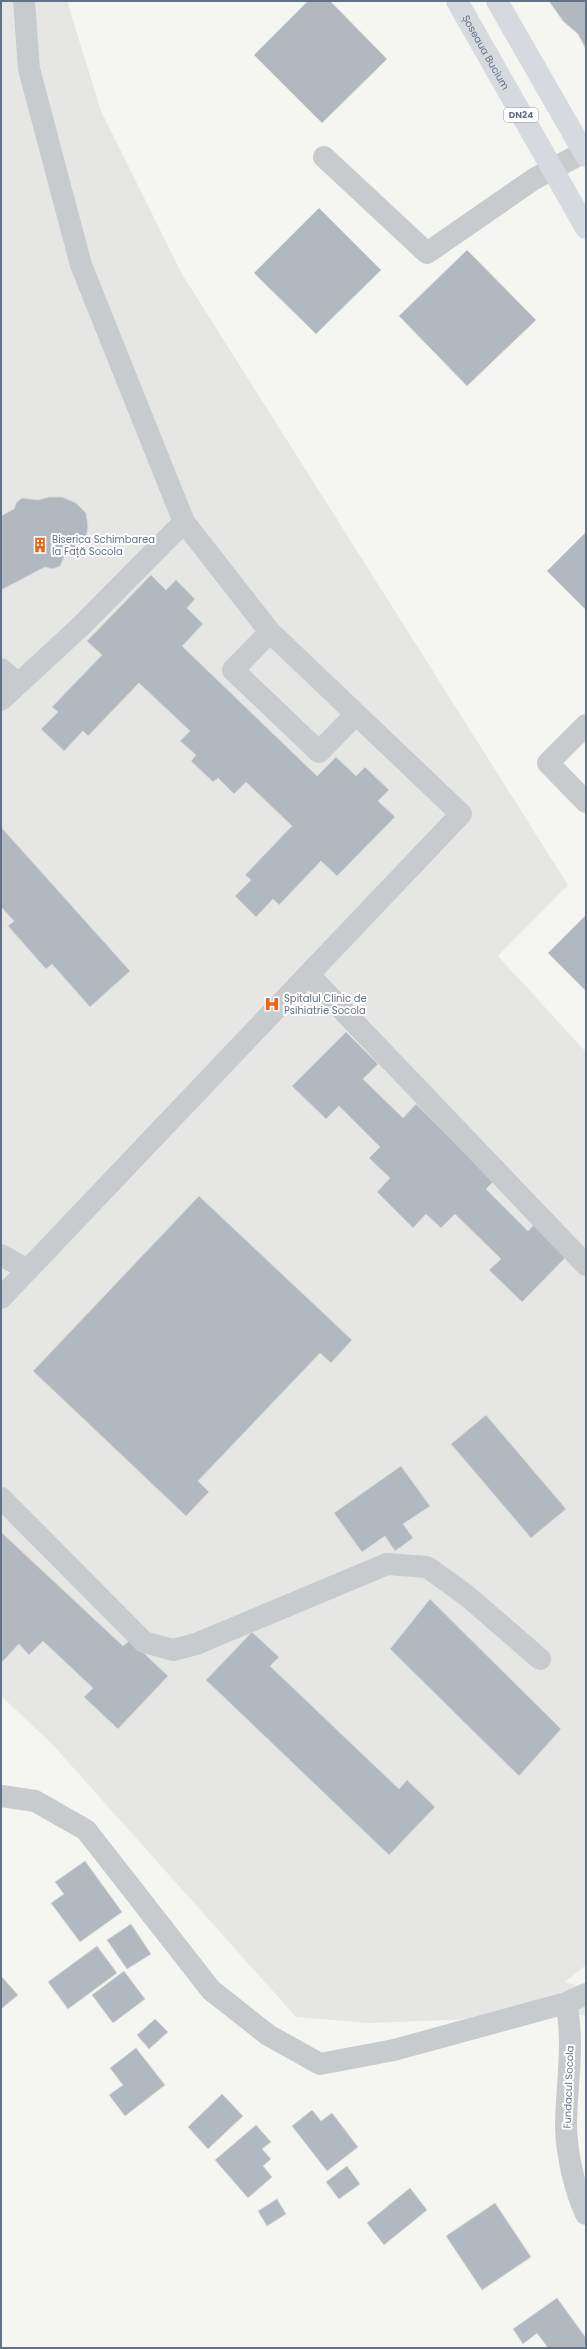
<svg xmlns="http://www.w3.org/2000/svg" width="587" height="2349" font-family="Poppins,sans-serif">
<rect width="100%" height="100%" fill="#f5f6f1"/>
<path fill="#e6e7e5" d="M 1,1 L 67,1 L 101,111 L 182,274 L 568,885 L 498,956 L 586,1052 L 586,1965 L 565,1982 L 586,1988 L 586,2015 L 368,2023 L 296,2017 L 52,1744 L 1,1696 Z"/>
<path fill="#b2b8bf" stroke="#d7d7d4" d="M 308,1 L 330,1 L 387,59 L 322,123 L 254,55 Z
M 549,1 L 586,1 L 586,49 L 578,34 L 563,21 Z
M 319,208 L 381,270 L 316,334 L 254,273 Z
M 467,250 L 536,320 L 467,386 L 399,316 Z
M 49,497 L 62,497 L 76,503 L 86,513 L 88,526 L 86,539 L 74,550 L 66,553 L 60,566 L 53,569 L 45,567 L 1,590 L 1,516 L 14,509 L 16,503 L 22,498 L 38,500 Z
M 586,532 L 586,610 L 547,571 Z
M 151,575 L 166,590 L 176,580 L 195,599 L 187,608 L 203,624 L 182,646 L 317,776 L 336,757 L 356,776 L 365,767 L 389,790 L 378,801 L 395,817 L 337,876 L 321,861 L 279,905 L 273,899 L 256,917 L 235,896 L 251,880 L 245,875 L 292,826 L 246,782 L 234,794 L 218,778 L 213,782 L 191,761 L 196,755 L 180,741 L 190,731 L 139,683 L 88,736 L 83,731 L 64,751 L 41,729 L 58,712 L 52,707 L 102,655 L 87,641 Z
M 1,827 L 130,971 L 90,1007 L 52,964 L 46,969 L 8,926 L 14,921 L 1,907 Z
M 586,915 L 586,991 L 548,953 Z
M 346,1032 L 378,1064 L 363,1079 L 403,1118 L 416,1104 L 494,1181 L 486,1189 L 528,1231 L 539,1219 L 572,1251 L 522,1302 L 489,1270 L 501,1259 L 455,1214 L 441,1228 L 426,1214 L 413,1228 L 377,1192 L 390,1178 L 369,1158 L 380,1147 L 339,1106 L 326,1119 L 292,1086 Z
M 199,1196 L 352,1340 L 331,1363 L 320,1353 L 198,1481 L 209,1492 L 186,1516 L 33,1371 Z
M 486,1415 L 566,1509 L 531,1538 L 451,1444 Z
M 401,1466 L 430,1506 L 403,1524 L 413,1538 L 395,1551 L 385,1536 L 362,1552 L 334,1513 Z
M 1,1532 L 123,1646 L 130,1640 L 168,1676 L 118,1729 L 84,1697 L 93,1688 L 43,1641 L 29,1655 L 19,1644 L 1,1663 Z
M 430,1599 L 561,1729 L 519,1776 L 390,1649 Z
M 252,1632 L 279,1657 L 270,1666 L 399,1789 L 407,1780 L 435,1807 L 389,1855 L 206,1680 Z
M 85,1861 L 122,1912 L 80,1942 L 51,1903 L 64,1894 L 55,1882 Z
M 131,1924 L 151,1954 L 127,1969 L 107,1940 Z
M 97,1946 L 117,1973 L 68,2009 L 48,1982 Z
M 124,1971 L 145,1999 L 113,2023 L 92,1995 Z
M 1,1976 L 18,1995 L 1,2009 Z
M 155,2019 L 168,2032 L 149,2049 L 137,2035 Z
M 136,2048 L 165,2085 L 125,2116 L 109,2095 L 123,2085 L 110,2068 Z
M 222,2094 L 243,2116 L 208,2149 L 188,2127 Z
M 312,2110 L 321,2121 L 332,2113 L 358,2147 L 327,2171 L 292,2126 Z
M 256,2125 L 271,2142 L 262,2149 L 271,2159 L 263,2166 L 272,2177 L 248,2198 L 215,2160 Z
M 347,2166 L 360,2184 L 339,2199 L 326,2182 Z
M 410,2188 L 427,2210 L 384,2245 L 367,2223 Z
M 277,2199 L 286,2214 L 267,2226 L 258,2211 Z
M 495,2203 L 531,2257 L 482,2290 L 446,2236 Z
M 557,2298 L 586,2338 L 585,2348 L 548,2348 L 537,2333 L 523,2344 L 513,2329 Z"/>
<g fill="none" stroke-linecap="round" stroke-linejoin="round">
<path stroke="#c8cbce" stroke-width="22" d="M 324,157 L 427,253 L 534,179 L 584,152
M 270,632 L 233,670 L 319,752 L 356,714
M 1,669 L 18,684
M 1,700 L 81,626 L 184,522 L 81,265 L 29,69 L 24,1
M 586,725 L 548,763 L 586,802
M 309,975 L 586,1265
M 1,1255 L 28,1270
M 1,1298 L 461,814 L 270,632 L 184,522
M 1,1498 L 144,1642 L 173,1650 L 196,1644 L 387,1564 L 427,1567 L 466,1595 L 540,1659
M 1,1796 L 35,1801 L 86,1830 L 211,1990 L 268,2035 L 320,2064 L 394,2050 L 566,2003 L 586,1994
M 566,2003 C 575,2044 566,2087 566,2128 C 567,2155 575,2191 586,2214"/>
<g stroke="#d6dadf" stroke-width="22">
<path id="s1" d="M 457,1 L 586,228"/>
<path d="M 497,1 L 586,156"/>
</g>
</g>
<defs>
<g id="building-bare" transform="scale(1.2)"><path d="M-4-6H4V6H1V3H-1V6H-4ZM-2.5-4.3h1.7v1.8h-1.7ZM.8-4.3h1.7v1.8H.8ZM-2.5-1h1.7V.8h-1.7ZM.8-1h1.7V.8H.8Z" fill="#f36115" stroke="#fff" stroke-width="2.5" paint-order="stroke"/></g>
<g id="hospital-bare" transform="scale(1.2)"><path d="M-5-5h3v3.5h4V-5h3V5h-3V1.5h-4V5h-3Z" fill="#f36115" stroke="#fff" stroke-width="2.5" paint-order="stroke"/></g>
</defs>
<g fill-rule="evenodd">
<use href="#building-bare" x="40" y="545"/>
<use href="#hospital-bare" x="272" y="1004"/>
</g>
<g text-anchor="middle" stroke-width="4" stroke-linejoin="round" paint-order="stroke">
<rect fill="#fff" stroke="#919caa" stroke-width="1" x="504" y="108" width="34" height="14" rx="3"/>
<g font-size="9" font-weight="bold" fill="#627286">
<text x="521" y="118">DN24</text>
</g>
<g font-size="10" fill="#627286" stroke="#fff">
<text dy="4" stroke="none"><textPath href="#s1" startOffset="59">Șoseaua Bucium</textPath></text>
<text transform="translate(568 2087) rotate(-88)" y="4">Fundacul Socola</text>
</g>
<g font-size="10" fill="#627286" stroke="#fff" text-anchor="start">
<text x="52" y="543">Biserica Schimbarea<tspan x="52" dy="12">la Față Socola</tspan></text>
<text x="284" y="1002">Spitalul Clinic de<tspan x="284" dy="12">Psihiatrie Socola</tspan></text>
</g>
</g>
<rect width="587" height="2349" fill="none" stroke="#627286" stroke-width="4"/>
</svg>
